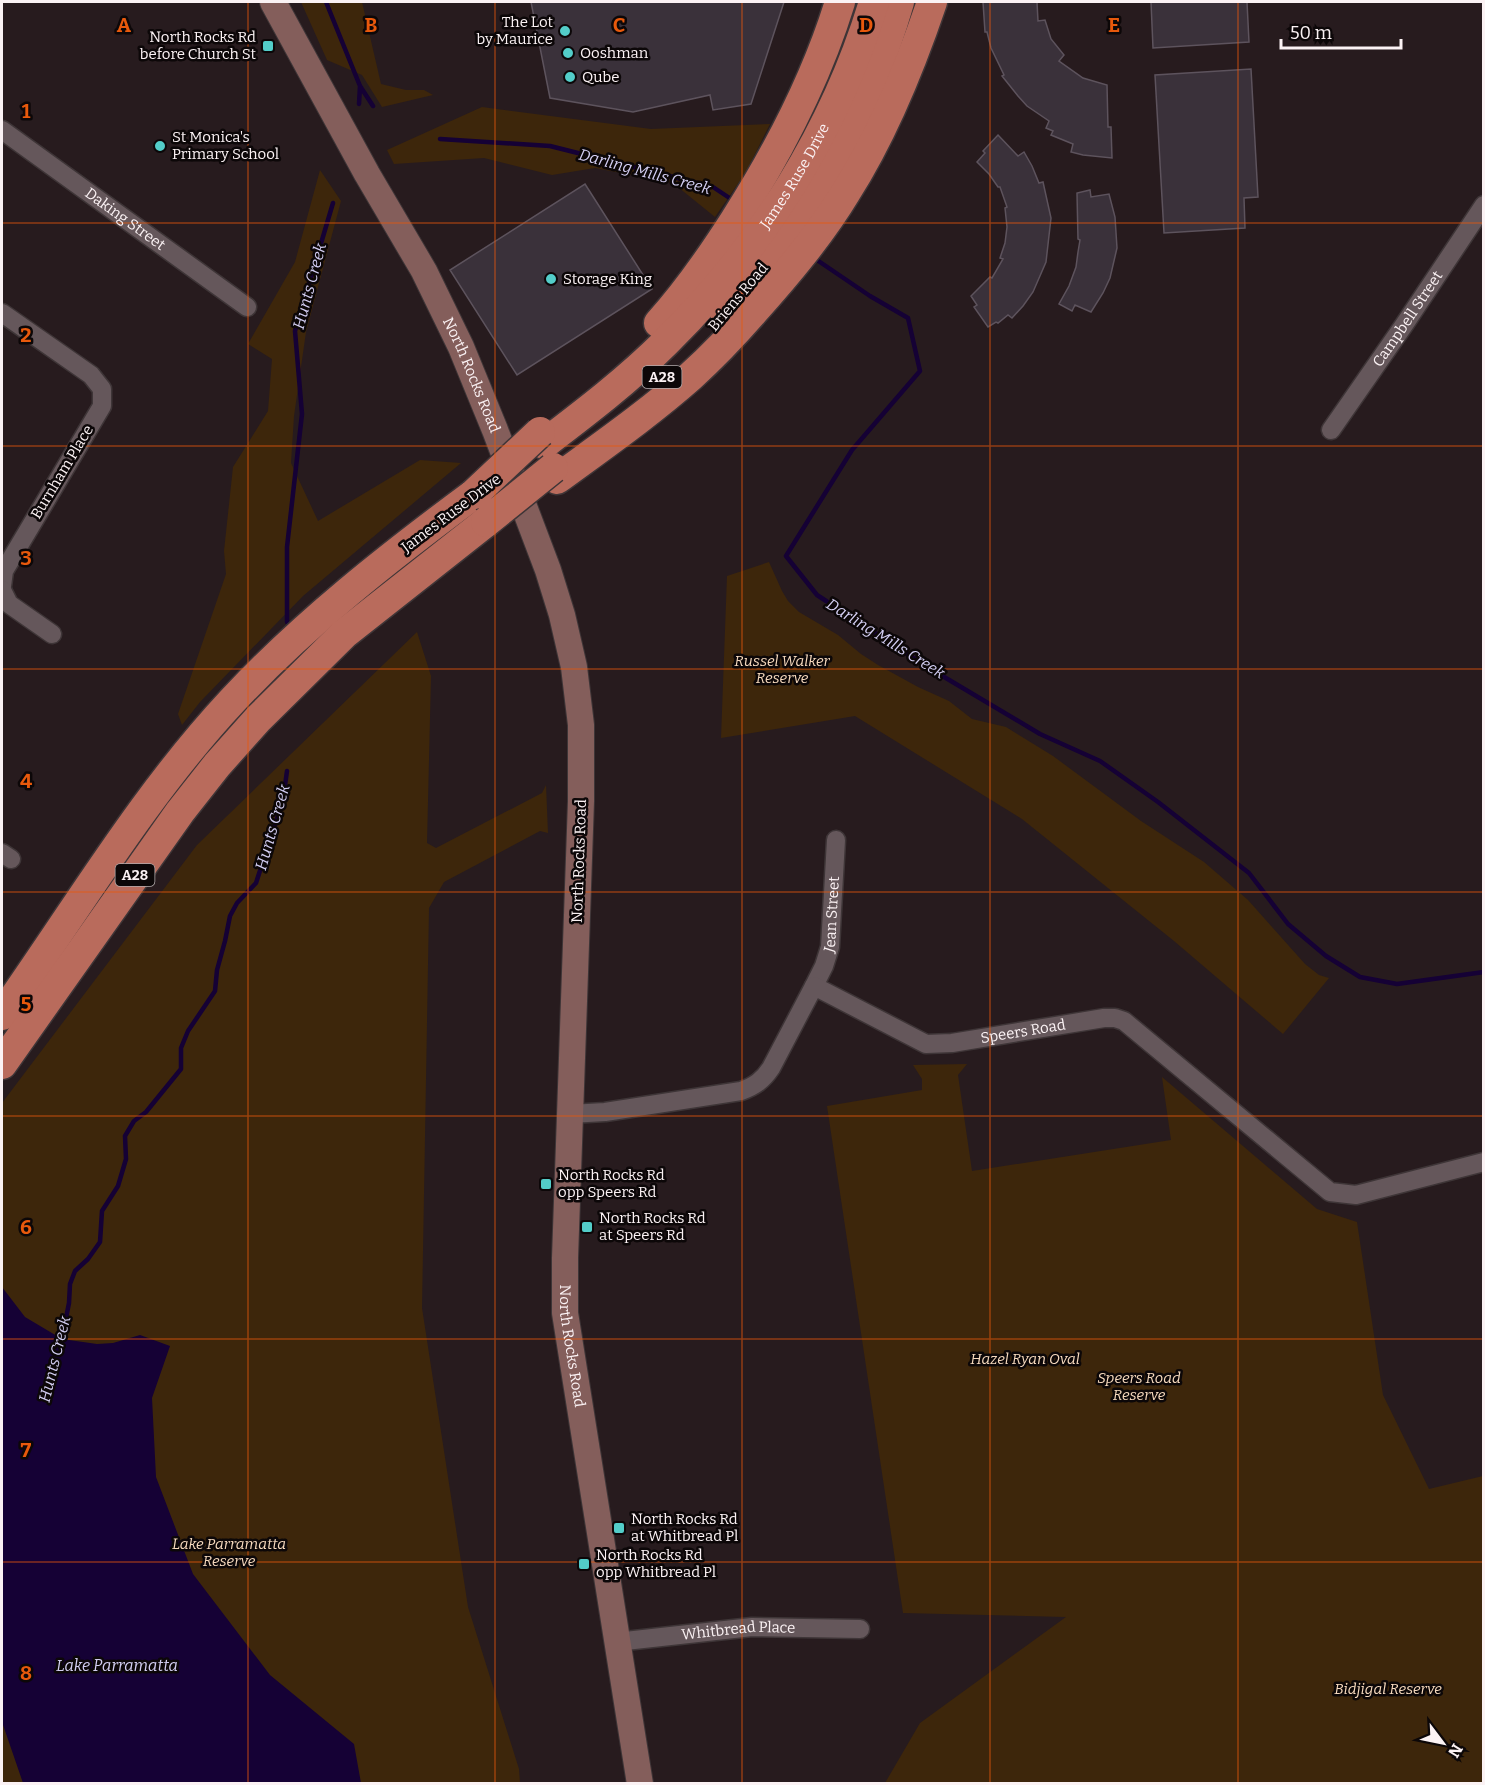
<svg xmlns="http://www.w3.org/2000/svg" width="1485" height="1785" font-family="Bitter,serif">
<rect width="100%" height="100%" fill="#271b1e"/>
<path fill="#3d260b" d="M 301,2 L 362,2 L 381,84 L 406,90 L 424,90 L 433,95 L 382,107 L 362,75 L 327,60 Z
M 482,107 L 651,129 L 770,124 L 746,172 L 715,217 L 673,183 L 595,168 L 552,175 L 484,158 L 394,164 L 387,150 Z
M 320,170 L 341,201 L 306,332 L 294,416 L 291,463 L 318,521 L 420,460 L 461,463 L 303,596 L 200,702 L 182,725 L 178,714 L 226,574 L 224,551 L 233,467 L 268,411 L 272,359 L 248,344 L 295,262 Z
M 769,562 L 782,591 L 788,601 L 799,612 L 838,635 L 861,654 L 878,665 L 918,687 L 949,701 L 972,719 L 1006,727 L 1053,756 L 1141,821 L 1204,862 L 1248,900 L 1305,964 L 1319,975 L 1329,978 L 1283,1034 L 1174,941 L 1022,819 L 855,716 L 721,738 L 727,576 Z
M 417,632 L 431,676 L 427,843 L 436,848 L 542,793 L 546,785 L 548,833 L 540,831 L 444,882 L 429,908 L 422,1308 L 468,1607 L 519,1769 L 520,1783 L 2,1783 L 2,1103 L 197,845 Z
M 967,1064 L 958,1075 L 972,1171 L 1171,1140 L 1162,1077 L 1317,1209 L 1357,1222 L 1383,1395 L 1429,1489 L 1483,1476 L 1483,1783 L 885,1783 L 920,1723 L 1066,1617 L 903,1613 L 827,1106 L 922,1090 L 922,1079 L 913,1065 Z"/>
<path fill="#150135" d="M 2,1287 L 25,1317 L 62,1339 L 97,1344 L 113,1343 L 140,1335 L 170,1346 L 152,1398 L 156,1477 L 193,1574 L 270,1675 L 354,1744 L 361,1783 L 23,1783 L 2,1722 Z"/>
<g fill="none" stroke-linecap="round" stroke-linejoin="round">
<path stroke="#150135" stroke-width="4.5" d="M 326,2 L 360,86 L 373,106
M 359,104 L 360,86
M 440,139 L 550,146 L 713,187 L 734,201
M 814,258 L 870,296 L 908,318 L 920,371 L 852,450 L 786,556 L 817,595 L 924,665 L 1040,734 L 1100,761 L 1158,802 L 1249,873 L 1288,924 L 1326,956 L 1360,977 L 1397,984 L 1484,972
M 287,622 L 287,547 L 302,414 L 295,331 L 333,203
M 61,1343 L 69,1303 L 70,1284 L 75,1271 L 88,1259 L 100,1242 L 102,1211 L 118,1186 L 126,1159 L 125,1136 L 134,1121 L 146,1112 L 181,1069 L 181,1048 L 188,1031 L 215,991 L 217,970 L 225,941 L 230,916 L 237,903 L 256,883 L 283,800 L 287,771"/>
</g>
<path fill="#3a313a" stroke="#5d535d" stroke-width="1.5" d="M 531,2 L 784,2 L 751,104 L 713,110 L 710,95 L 633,112 L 550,98 Z
M 983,2 L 1037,2 L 1038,21 L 1045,20 L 1051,39 L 1064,55 L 1059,61 L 1083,78 L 1107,85 L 1108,127 L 1111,127 L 1112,158 L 1083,155 L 1071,152 L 1073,144 L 1051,135 L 1053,131 L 1046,128 L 1049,121 L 1027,106 L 1018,96 L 1002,76 L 1004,75 L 991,48 L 987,32 L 985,32 Z
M 1151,2 L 1247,2 L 1249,42 L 1153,48 Z
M 1251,69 L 1258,197 L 1244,198 L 1245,228 L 1164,233 L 1155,75 Z
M 998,135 L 1018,156 L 1024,152 L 1032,166 L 1039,183 L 1043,182 L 1051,218 L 1046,262 L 1033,292 L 1023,306 L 1012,318 L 1008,315 L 998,323 L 996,322 L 988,327 L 974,307 L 977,305 L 971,296 L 990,277 L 992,278 L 1003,259 L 1000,258 L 1005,243 L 1007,227 L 1005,208 L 1007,207 L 1000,187 L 998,187 L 989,174 L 977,162 L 985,153 L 983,151 Z
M 585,184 L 652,289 L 517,375 L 450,270 Z
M 1090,190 L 1091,197 L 1109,194 L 1115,217 L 1117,248 L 1110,278 L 1103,293 L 1091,312 L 1075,305 L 1072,311 L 1059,304 L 1069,286 L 1076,267 L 1078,252 L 1080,240 L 1078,239 L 1077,193 Z"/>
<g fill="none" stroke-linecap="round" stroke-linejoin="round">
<g stroke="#3e3537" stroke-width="21">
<g id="minor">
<path id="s1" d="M 2,130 L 247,307"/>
<path d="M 2,313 L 91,375 L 102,389 L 102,406 L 4,571 L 2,586"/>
<path id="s2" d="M 1331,430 L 1404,325 L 1484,205"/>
<path d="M 2,590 L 9,604 L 52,634"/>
<path d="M 2,853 L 11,859"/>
<path id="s3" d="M 814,986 L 824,966 L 830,947 L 836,840"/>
<path id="s4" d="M 570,1114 L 605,1112 L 741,1091 C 755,1086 763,1080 771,1068 L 814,986 L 926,1044 L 952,1043 L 1104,1018 L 1115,1018 L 1124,1021 L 1330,1192 L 1356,1195 L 1484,1162"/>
<path id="s5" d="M 616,1642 L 752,1627 L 860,1629"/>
</g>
</g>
<g stroke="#3e3537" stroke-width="28">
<g id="secondary">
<path id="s6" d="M 273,2 L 367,174 L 424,271 L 461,347 L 495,430 L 548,570 L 562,615 L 574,667 L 581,725 L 581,801 L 565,1258 L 565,1313 L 640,1784"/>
</g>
</g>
<g stroke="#3e3537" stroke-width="33">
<g id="trunk">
<path d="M 725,313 C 805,220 865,120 899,2"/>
<path d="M 659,323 C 688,291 712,256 735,220 C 779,151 816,80 840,2"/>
<path id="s7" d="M 544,444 C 586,412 628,380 666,342 C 762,247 835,131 874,2"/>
<path d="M 557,479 C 602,446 648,414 691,376 C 713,356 734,334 754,311 C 787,274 820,235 846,192 C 883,134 910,67 932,2"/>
<path d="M 2,1015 C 77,909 144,795 233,700 C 305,623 389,557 474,494"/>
<path d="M 2,1064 L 180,812 L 217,765 L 258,719 L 344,634 L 486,522"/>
</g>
</g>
<use href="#minor" stroke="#65575b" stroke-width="18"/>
<use href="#secondary" stroke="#845e5b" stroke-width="26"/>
<use href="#trunk" stroke="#b96b5c" stroke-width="30"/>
<g stroke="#3e3537" stroke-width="33" stroke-linecap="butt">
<path id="trunk-bridge" d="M 474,494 L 540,432
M 486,522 L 553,468"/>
</g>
<use href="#trunk-bridge" stroke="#b96b5c" stroke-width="30"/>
</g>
<path fill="none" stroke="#e8590c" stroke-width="1.5" stroke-opacity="0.55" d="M 248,2 L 248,1784M 495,2 L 495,1784M 742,2 L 742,1784M 990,2 L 990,1784M 1238,2 L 1238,1784M 2,223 L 1484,223M 2,446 L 1484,446M 2,669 L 1484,669M 2,892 L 1484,892M 2,1116 L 1484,1116M 2,1339 L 1484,1339M 2,1562 L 1484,1562"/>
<g fill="#53cdc9" stroke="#0c0708" stroke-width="2">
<circle cx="565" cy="31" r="6"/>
<rect x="262" y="40" width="12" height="12" rx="3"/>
<circle cx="568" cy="53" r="6"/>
<circle cx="570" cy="77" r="6"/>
<circle cx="160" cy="146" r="6"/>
<circle cx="551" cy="279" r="6"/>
<rect x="540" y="1178" width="12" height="12" rx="3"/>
<rect x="581" y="1221" width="12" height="12" rx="3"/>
<rect x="613" y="1522" width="12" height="12" rx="3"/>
<rect x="578" y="1558" width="12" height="12" rx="3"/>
</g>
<g text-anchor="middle" stroke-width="5" stroke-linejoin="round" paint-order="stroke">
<g fill="#0c0708" stroke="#b3acad" stroke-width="1.5">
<rect x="642.5" y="366" width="39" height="22" rx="4.5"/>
<rect x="115.5" y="864" width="39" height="22" rx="4.5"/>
</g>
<g font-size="14" font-weight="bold" fill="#fbf2f4">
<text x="662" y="382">A28</text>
<text x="135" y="880">A28</text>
</g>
<g font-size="15" fill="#fbf2f4" stroke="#0c0708" text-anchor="start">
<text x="553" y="27" text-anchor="end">The Lot<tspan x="553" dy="17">by Maurice</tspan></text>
<text x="256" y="42" text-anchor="end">North Rocks Rd<tspan x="256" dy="17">before Church St</tspan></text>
<text x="580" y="58">Ooshman</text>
<text x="582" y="82">Qube</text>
<text x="172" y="142">St Monica's<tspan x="172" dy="17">Primary School</tspan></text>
<text x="563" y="284">Storage King</text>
<text x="558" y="1180">North Rocks Rd<tspan x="558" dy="17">opp Speers Rd</tspan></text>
<text x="599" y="1223">North Rocks Rd<tspan x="599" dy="17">at Speers Rd</tspan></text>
<text x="631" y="1524">North Rocks Rd<tspan x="631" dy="17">at Whitbread Pl</tspan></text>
<text x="596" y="1560">North Rocks Rd<tspan x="596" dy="17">opp Whitbread Pl</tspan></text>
</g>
<g font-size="15" fill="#fbf2f4" stroke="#0c0708">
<text dy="5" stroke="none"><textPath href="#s7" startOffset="370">James Ruse Drive</textPath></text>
<text dy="5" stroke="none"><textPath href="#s1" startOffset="152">Daking Street</textPath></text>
<text transform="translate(738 297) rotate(-50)" y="5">Briens Road</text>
<text dy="5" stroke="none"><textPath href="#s2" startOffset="135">Campbell Street</textPath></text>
<text dy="5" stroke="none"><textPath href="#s6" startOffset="423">North Rocks Road</textPath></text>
<text transform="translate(62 472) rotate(-59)" y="5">Burnham Place</text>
<text transform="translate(451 513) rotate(-37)" y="5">James Ruse Drive</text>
<text transform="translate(579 861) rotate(-88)" y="5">North Rocks Road</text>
<text dy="5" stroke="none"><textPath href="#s3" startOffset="75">Jean Street</textPath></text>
<text dy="5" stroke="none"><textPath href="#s4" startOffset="528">Speers Road</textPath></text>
<text dy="5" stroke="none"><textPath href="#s6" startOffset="1413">North Rocks Road</textPath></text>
<text dy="5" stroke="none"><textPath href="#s5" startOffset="123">Whitbread Place</textPath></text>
</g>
<g font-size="15" font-style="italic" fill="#f7dabe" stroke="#0c0708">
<text x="782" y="666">Russel Walker<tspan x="782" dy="17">Reserve</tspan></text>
<text x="1025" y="1364">Hazel Ryan Oval</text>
<text x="1139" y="1383">Speers Road<tspan x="1139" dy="17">Reserve</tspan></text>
<text x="229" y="1549">Lake Parramatta<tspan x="229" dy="17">Reserve</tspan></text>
<text x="1388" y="1694">Bidjigal Reserve</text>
</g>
<g font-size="16" font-style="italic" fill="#d3cef2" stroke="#0c0708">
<text transform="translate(645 171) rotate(15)" y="6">Darling Mills Creek</text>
<text transform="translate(309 286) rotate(-75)" y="6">Hunts Creek</text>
<text transform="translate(886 638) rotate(32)" y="6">Darling Mills Creek</text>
<text transform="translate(272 827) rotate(-74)" y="6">Hunts Creek</text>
<text transform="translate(54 1359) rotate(-76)" y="6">Hunts Creek</text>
<text x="117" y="1671">Lake Parramatta</text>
</g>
</g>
<g font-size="20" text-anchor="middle" font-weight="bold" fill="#e8590c" stroke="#0c0708" stroke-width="5" stroke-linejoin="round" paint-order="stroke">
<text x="124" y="32">A</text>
<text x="371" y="32">B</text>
<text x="619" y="32">C</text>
<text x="866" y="32">D</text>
<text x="1114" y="32">E</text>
<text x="26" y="118">1</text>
<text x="26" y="342">2</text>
<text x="26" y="565">3</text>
<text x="26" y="788">4</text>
<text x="26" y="1011">5</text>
<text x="26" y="1234">6</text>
<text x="26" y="1457">7</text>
<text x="26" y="1680">8</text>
</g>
<rect width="1485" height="1785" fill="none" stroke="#fbf2f4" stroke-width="6"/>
<g transform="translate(1443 1743) rotate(122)" stroke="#0c0708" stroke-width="4.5" paint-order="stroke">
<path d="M0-4.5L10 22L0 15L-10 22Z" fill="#fbf2f4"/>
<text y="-9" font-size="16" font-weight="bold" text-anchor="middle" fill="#fbf2f4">N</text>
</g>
<path d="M1281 39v9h120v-9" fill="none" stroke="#fbf2f4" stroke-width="3"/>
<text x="1290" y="39" font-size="18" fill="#fbf2f4" stroke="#0c0708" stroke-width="4.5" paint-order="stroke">50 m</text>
</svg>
